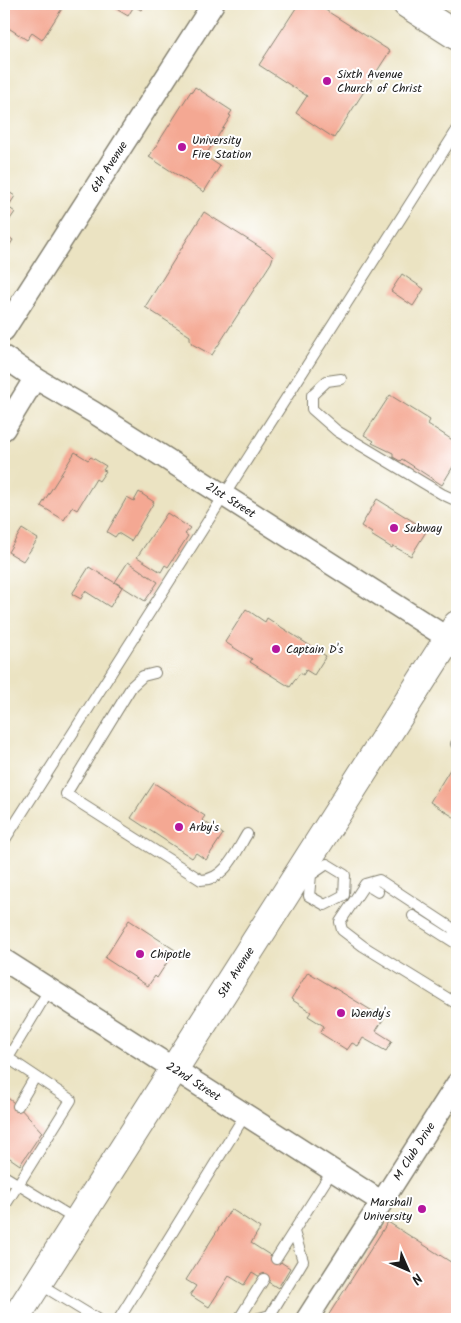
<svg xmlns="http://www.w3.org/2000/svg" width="461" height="1323" font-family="Kalam,sans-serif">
<rect width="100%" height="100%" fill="#fff"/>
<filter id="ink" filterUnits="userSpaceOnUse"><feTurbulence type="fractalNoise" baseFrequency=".02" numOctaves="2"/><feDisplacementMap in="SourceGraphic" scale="10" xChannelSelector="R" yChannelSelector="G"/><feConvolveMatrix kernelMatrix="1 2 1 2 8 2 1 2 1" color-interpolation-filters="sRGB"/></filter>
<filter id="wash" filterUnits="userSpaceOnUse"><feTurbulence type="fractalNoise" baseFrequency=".0096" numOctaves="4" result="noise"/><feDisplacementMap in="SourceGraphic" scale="20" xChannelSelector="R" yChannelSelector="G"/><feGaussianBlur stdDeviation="1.12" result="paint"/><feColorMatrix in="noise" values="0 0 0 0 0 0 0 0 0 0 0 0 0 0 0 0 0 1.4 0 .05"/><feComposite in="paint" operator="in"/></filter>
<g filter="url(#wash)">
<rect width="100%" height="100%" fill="#ebe3c2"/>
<g id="blocks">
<path fill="#f4a893" d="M 4,4 L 58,4 L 63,7 L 42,40 L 32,33 L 27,40 L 7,27 L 4,31 Z
M 108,4 L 146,4 L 141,10 L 134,6 L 128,16 Z
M 295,4 L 316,4 L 390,51 L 334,138 L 296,113 L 307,96 L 259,65 L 298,5 Z
M 195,87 L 232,111 L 229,115 L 231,116 L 205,156 L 220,166 L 204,192 L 149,157 L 191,91 L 192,92 Z
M 4,189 L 15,196 L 8,207 L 15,212 L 4,228 Z
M 204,212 L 269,253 L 273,257 L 271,263 L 212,355 L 192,344 L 190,340 L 190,336 L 145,307 Z
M 4,234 L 13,240 L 4,254 Z
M 402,274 L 424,289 L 413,306 L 391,291 Z
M 390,395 L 430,420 L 428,424 L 457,443 L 457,460 L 442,485 L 402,459 L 400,461 L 393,457 L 393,453 L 372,443 L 374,441 L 364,435 Z
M 75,452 L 88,460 L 91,457 L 106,466 L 103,470 L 106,471 L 99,481 L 96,479 L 77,510 L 72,507 L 64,520 L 41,506 Z
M 139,492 L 154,502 L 131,541 L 118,533 L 115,537 L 107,532 L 127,497 L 134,501 Z
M 377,499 L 427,530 L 411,556 L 393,546 L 392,548 L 371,535 L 372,533 L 361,526 Z
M 167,513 L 190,528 L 185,534 L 188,536 L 168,567 L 165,565 L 161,572 L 137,557 Z
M 22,529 L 38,539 L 23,561 L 8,552 Z
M 128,562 L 158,582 L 145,601 L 115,582 Z
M 89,567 L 122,587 L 110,607 L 85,591 L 81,599 L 72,594 Z
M 246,609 L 265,622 L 267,618 L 326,656 L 314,675 L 306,670 L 303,675 L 300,673 L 290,687 L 250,662 L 252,659 L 225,642 Z
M 452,766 L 457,770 L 457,819 L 430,802 Z
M 154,783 L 205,816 L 202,820 L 223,834 L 206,860 L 196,853 L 192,858 L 131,818 Z
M 129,920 L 175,950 L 157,978 L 155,976 L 148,986 L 105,958 Z
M 308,972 L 384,1018 L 376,1031 L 392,1041 L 386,1051 L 363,1038 L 358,1046 L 352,1043 L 347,1050 L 320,1033 L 324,1026 L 308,1016 L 311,1012 L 291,999 Z
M 4,1095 L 18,1106 L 42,1132 L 20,1165 L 4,1154 Z
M 231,1209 L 260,1228 L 251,1243 L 290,1268 L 278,1288 L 252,1272 L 244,1285 L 229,1276 L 209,1307 L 190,1295 L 196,1286 L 186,1280 Z
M 388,1222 L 457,1266 L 457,1319 L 326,1319 Z"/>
</g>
</g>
<g filter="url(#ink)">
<use href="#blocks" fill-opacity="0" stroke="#84806f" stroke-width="1"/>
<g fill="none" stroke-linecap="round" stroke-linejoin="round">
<g stroke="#84806f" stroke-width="12">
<path id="service" d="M 341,379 L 327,381 L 312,395 L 312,409 L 337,431 L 442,494 L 457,501
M 155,673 L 143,676 L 132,686 L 66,794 L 201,880 C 225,880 236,852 247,834
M 456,744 L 457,745
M 4,841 L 457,130
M 311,875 L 309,896 L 325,905 L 344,895
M 311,875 L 327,864 L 345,875 L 344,895
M 365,884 L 379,880 L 452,928 L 457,937
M 378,892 L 365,884 L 340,922 L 342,930 L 363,946 L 457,1004
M 413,916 L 457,944
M 4,1056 L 8,1058 L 49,990
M 18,1106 L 35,1077
M 4,1176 L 78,1221
M 4,1207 L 71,1100 L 8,1058
M 276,1259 L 332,1171
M 38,1283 L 97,1319
M 119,1319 L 245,1115
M 239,1319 L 264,1279
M 256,1319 L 270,1315 L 303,1261 L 294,1232"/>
</g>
<g stroke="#84806f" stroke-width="24">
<g id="minor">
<path id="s1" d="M 4,330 L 213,4"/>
<path id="s2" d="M 4,357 L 35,378 L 93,412 L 457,644"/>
<path d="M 4,429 L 35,378"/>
<path id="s3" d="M 4,960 L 382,1202"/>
<path id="s4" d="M 307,1319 L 457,1084"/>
</g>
</g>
<g stroke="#84806f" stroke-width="30">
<path id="secondary" d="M 407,4 L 457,36"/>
</g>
<g stroke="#84806f" stroke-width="30">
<g id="primary">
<path id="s5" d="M 15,1319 L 457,625"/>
</g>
</g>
<use href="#service" stroke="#fff" stroke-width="10"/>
<use href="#minor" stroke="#fff" stroke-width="21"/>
<use href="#secondary" stroke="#fff" stroke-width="28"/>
<use href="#primary" stroke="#fff" stroke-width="28"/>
</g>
</g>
<g fill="#b5179e" stroke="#fff" stroke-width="2">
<circle cx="327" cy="81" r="5"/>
<circle cx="182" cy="147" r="5"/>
<circle cx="394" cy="528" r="5"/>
<circle cx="276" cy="649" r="5"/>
<circle cx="179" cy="827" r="5"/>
<circle cx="140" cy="954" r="5"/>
<circle cx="341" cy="1013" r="5"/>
<circle cx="422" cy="1209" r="5"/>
</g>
<g text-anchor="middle" stroke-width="4" stroke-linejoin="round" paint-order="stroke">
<g font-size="12" fill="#1c1c1c" stroke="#fff" text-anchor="start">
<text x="337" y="78">Sixth Avenue<tspan x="337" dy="14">Church of Christ</tspan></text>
<text x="192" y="144">University<tspan x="192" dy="14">Fire Station</tspan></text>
<text x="404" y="532">Subway</text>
<text x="286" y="653">Captain D's</text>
<text x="189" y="831">Arby's</text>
<text x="150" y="958">Chipotle</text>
<text x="351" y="1017">Wendy's</text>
<text x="412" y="1206" text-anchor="end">Marshall<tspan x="412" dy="14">University</tspan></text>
</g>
<g font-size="12" fill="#1c1c1c" stroke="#fff">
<text dy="4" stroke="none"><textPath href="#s1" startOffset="194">6th Avenue</textPath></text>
<text dy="4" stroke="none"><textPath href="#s2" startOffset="268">21st Street</textPath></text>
<text dy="4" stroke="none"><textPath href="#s5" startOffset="411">5th Avenue</textPath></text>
<text dy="4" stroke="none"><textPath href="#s3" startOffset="225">22nd Street</textPath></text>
<text dy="4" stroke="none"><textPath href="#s4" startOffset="199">M Club Drive</textPath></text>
</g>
</g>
<rect width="461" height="1323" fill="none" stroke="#fff" stroke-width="20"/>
<g transform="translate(408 1270) rotate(135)" stroke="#ffffff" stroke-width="4" paint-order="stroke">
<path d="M0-4L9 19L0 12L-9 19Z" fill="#1c1c1c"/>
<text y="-8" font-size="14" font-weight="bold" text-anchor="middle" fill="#1c1c1c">N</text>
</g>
</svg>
